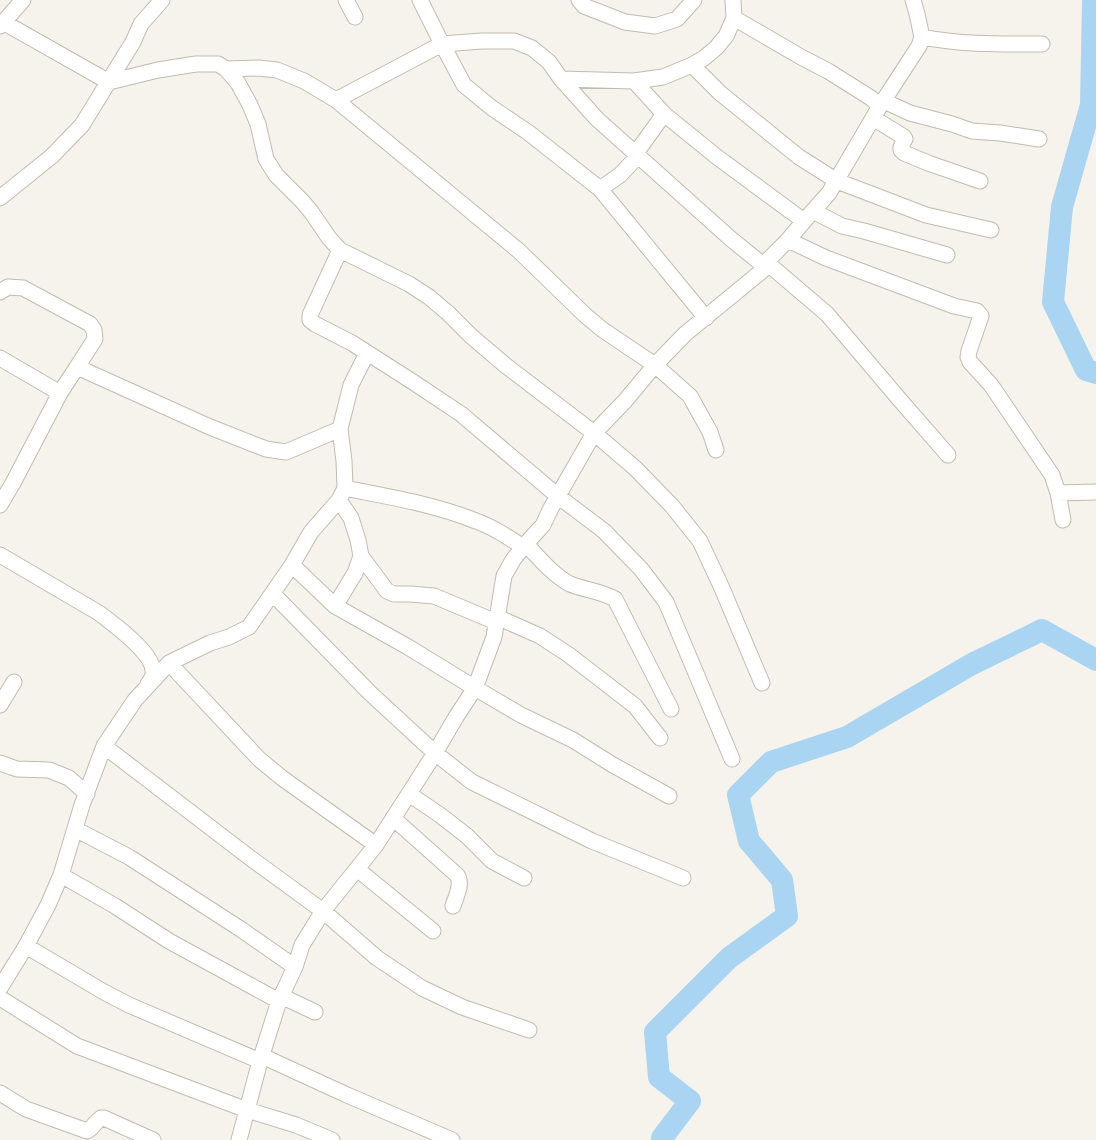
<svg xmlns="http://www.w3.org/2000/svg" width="1096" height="1140" font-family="Roboto,sans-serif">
<rect width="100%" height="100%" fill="#f6f3ec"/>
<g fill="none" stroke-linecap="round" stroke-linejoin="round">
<path stroke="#a9d4f2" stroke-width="22" d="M 1093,0 L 1091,105 L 1062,207 L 1053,302 L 1086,370 L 1096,373
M 662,1140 L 662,1138 L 690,1101 L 659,1077 L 655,1032 L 729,958 L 787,916 L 782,880 L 749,841 L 738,795 L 771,762 L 847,737 L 972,664 L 1042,630 L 1096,660"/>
<g stroke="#c2bbae" stroke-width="17">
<path id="minor" d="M 346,0 L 355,17
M 420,0 L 442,44 L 464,85 L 492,108 L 529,133 L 600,189 L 706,318
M 579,0 L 584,6 L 625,22 L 655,26 L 677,19 L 694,0
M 3,22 L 109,82 L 158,70 L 196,64 L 218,64 L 226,69 L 238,83 L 250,105 L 258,124 L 266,159 L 276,175 L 303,202 L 312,213 L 329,238 L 340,250 L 409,284 L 429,297 L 448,313 L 471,336 L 505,365 L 594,433 L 635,468 L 672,506 L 700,541 L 721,586 L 762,683
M 0,26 L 23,0
M 922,37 C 962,45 1002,44 1042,44
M 692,65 L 720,93 L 799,157 L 837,181 L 926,215 L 991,230
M 226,69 L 259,68 L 277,70 L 304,81 L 336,100 L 442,44 L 482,41 L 514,41 L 532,48 L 549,62 L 561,79 L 597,119 L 731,239 L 763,265
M 561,79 L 634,81 L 663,77 L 692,65 L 704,58 L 716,48 L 726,36 L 734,18 L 733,0
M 634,81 L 664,114 L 717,157 L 804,221
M 336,100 L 519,251 L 585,315 L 603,330 L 655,365 L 690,396 L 710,432 L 716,450
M 884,101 L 910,113 L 952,124 L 972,131 L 1000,133 L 1039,139
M 880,106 L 919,46 L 922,37 L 917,14 L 913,0
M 873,118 L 904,137 L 905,139 L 901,147 L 901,150 L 904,153 L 928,163 L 980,181
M 636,153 L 664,114
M 600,189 L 620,175 L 638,156
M 0,198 L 52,156 L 82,125 L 133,42 L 141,24 L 162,0
M 813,211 L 842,226 L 864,231 L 947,255
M 788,240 L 826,258 L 954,306 L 977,311 L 981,316 L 969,351 L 968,357 L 970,362 L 991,385 L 1052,475 L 1058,493 L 1063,520
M 340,250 L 310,315 L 310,320 L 315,324 L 352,343 L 413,382 L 461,414 L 559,497 L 604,531 L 641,569 L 666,602 L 732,759
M 766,262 L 827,314 L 900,400 L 948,455
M 0,292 L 8,287 L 23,288 L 90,324 L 94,330 L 95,339 L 77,367 L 210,427 L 266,449 L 286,452 L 340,429
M 0,358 L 60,393
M 345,488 C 389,497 434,504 476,521 C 493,527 508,537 523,547
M 1058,493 L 1096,492
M 0,505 L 13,483 L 60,393 L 77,367
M 526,544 C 538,557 554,576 570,584 C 585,590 601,591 615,599 L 671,709
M 0,555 L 99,613 C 113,624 156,654 153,674 C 153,677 150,681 148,684
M 361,556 L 387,591 L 394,594 L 411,594 L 434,596 L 496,622
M 292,565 L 335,606 L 408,647 L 475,688 L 521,715 L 573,740 L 613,765 L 669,796
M 273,594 L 370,693 L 435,753 L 472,782 L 592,841 L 683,878
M 335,606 L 355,573 L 361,556 L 358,540 L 351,518 L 339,500
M 497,617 L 540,636 L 569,655 L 635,706 L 660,738
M 169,663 L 259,759 L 282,778 L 376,845
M 0,705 L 14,682
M 104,746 L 249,857 L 323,911 L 377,958 L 422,988 L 462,1007 L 529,1030
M 0,763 L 17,769 L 49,770 L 69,778 L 87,794
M 409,794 L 440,815 L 467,836 L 492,861 L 524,878
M 393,818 L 457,875 C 463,884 456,896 453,906
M 75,829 L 129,857 L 242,930 L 295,967
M 357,869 L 433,931
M 61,875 L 115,906 L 169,941 L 279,1001
M 26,946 L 104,992 L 129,1005 L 260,1061
M 0,988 L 26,946 L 48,905 L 61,875 L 82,805 L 104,746 L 135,700 L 169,663 L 210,643 L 229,637 L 249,627 L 292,565 L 311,532 L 339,500 L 345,488 L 344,461 L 340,429 L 351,385 L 367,353
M 281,996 L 315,1012
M 0,998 L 77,1046 L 247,1110 L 296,1125 L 332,1140
M 262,1056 L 347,1095 L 452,1140
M 0,1093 L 26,1109 L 87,1131 C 93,1128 95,1122 101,1118 L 104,1118 L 153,1140
M 239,1140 L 260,1061 L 279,1001 L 295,967 L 302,945 L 323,911 L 376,845 L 435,753 L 456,717 L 475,688 L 494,637 L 504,576 L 513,560 L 523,547 L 543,525 L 551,508 L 594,433 L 625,401 L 655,365 L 685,334 L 762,271 L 763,265 L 788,240 L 804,221 L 829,193 L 880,106 L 871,98 L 828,71 L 801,57 L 734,18"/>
</g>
<use href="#minor" stroke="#fff" stroke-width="15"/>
</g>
</svg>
